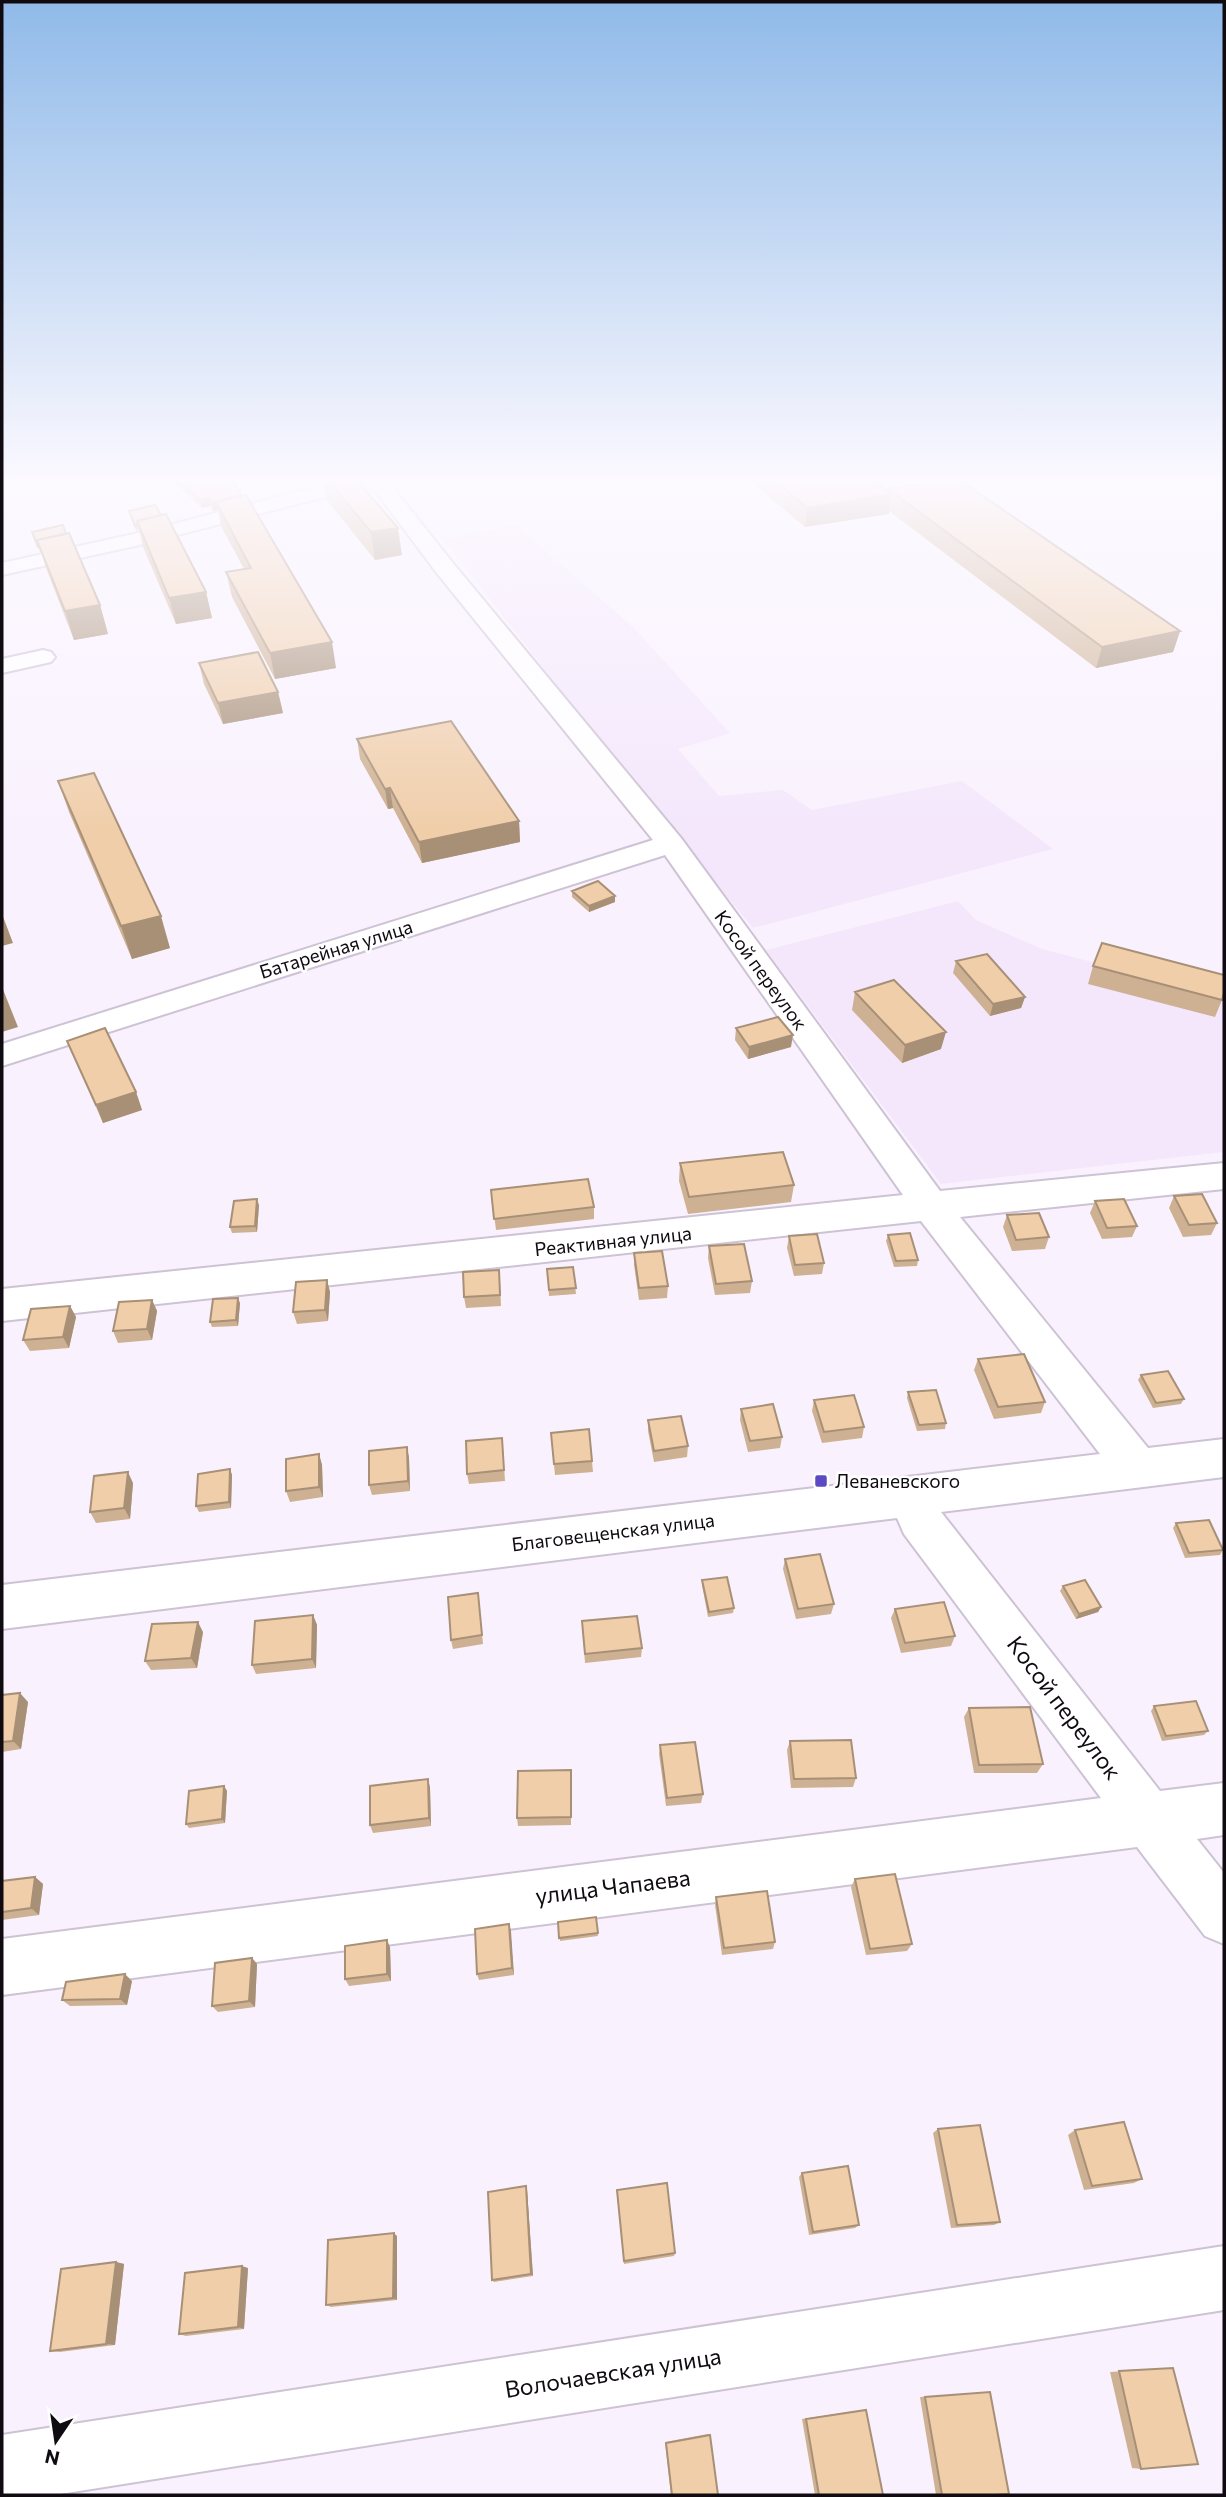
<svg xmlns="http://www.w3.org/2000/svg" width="1226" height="2497" font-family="Commissioner,sans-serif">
<rect width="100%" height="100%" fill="#f9f2fe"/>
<path fill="#f4e7fc" d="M 516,525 L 633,627 L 730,733 L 678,749 L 719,796 L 783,790 L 812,810 L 962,781 L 1053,849 L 753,928 L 620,767 L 444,540 Z
M 958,901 L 976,920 L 1042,949 L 1224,996 L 1224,1152 L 941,1184 L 766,950 Z"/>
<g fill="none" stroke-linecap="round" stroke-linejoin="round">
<g stroke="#cec2d5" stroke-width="4">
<path id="minor" d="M 348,479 L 386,479 L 452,562 L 681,838 L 940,1191 L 1224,1163 L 1224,1189 L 960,1217 L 1148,1448 L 1224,1439 L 1224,1477 L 941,1512 L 1160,1791 L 1224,1783 L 1224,1835 L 1197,1839 L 1224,1873 L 1224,1944 L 1205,1936 L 1137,1847 L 2,1995 L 2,1939 L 1101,1798 L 904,1534 L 897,1518 L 2,1629 L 2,1585 L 1100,1454 L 921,1221 L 2,1321 L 2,1289 L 903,1195 L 665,855 L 2,1066 L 2,1044 L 653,840 L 436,572 L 371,485 L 135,546 L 2,575 L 2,563 L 134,534 Z
M 43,650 L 51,652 L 55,657 L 51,662 L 2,673 L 2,659 Z
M 1224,2246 L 1224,2310 L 54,2495 L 2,2495 L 2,2435 Z"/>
</g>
<use href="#minor" fill="#fff" fill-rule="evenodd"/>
</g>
<path fill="#ceb192" d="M 171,479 L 232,479 L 336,668 L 275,679 L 232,597 L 226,572 L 244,569 L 221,526 L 218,510 L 213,511 L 211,506 L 202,508 Z
M 309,479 L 356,479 L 402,555 L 375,560 L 326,499 L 323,483 L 314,485 Z
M 748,479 L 871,479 L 888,492 L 888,489 L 1180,631 L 1173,652 L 1096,668 L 889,511 L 889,514 L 805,527 Z
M 129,511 L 161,515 L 206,592 L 212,618 L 176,624 L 143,547 L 139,530 L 136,531 Z
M 32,532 L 100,605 L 108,634 L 74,640 L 46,568 L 41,552 L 40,552 Z
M 199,663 L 278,692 L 283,713 L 223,724 L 204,684 Z
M 357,739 L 519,821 L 520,842 L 422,863 L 393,808 L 388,809 L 360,759 Z
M 58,781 L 170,948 L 132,959 L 69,812 Z
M 572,891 L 615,902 L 589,912 L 572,897 Z
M 956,961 L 1025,997 L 1021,1008 L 990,1016 L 953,973 Z
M 1093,966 L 1222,1000 L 1215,1017 L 1088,984 Z
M 855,992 L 941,1049 L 902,1063 L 852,1010 Z
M 736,1028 L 791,1047 L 748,1059 L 735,1040 Z
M 67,1041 L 136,1092 L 142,1110 L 103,1123 Z
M 680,1163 L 794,1185 L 791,1202 L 688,1214 L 679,1181 Z
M 491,1190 L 594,1207 L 594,1219 L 496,1230 Z
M 1174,1196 L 1217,1223 L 1211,1235 L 1183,1237 L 1169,1208 Z
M 1095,1201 L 1137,1226 L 1132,1237 L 1102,1239 L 1090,1213 Z
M 259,1205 L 257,1232 L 232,1233 L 230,1227 Z
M 1007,1215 L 1049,1237 L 1045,1249 L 1012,1251 L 1003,1227 Z
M 888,1235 L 918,1260 L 917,1266 L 894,1267 L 886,1241 Z
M 789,1236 L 824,1263 L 822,1274 L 794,1276 L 787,1248 Z
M 709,1246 L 752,1281 L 750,1293 L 715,1295 L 708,1258 Z
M 634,1253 L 668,1286 L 667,1298 L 639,1300 L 634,1265 Z
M 573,1267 L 576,1294 L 549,1296 L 547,1269 Z
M 327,1280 L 330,1292 L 328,1321 L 297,1324 L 293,1312 Z
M 500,1281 L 501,1306 L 466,1308 L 464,1297 Z
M 152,1300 L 157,1311 L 152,1340 L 118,1343 L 113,1331 Z
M 240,1303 L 238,1326 L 212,1327 L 210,1322 Z
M 70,1306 L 76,1317 L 69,1348 L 30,1351 L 23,1340 Z
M 978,1359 L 1045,1402 L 1041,1413 L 994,1419 L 974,1370 Z
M 1141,1375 L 1184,1399 L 1181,1404 L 1153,1408 L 1138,1380 Z
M 908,1392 L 946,1423 L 945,1429 L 917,1431 L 907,1398 Z
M 814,1400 L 864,1427 L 862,1438 L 822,1443 L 812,1411 Z
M 741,1409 L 782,1437 L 780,1448 L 748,1452 L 740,1420 Z
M 648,1420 L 688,1446 L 687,1457 L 654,1462 L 648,1431 Z
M 551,1433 L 592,1461 L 593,1472 L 555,1475 Z
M 407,1447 L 409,1458 L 410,1491 L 372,1495 L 369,1485 Z
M 503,1449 L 505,1481 L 469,1484 L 467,1474 Z
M 319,1454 L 322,1465 L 323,1497 L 290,1502 L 286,1491 Z
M 230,1469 L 232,1475 L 231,1508 L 199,1512 L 196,1506 Z
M 133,1483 L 130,1519 L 96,1523 L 90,1512 Z
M 1176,1523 L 1223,1550 L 1220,1555 L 1185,1558 L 1173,1528 Z
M 785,1559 L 834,1604 L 831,1614 L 796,1619 L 783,1569 Z
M 702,1580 L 734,1608 L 733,1613 L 708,1617 L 702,1585 Z
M 1063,1586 L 1101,1607 L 1098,1612 L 1076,1619 L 1060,1591 Z
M 478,1593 L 483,1644 L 453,1649 L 451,1640 Z
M 895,1609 L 955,1636 L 951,1646 L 901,1653 L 891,1618 Z
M 313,1615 L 317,1625 L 316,1668 L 256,1674 L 252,1665 Z
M 582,1621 L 642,1648 L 641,1657 L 585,1663 Z
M 203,1632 L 197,1668 L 151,1670 L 145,1661 Z
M 2,1695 L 28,1702 L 21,1749 L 2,1752 Z
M 1154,1706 L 1208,1731 L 1204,1735 L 1162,1741 L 1151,1711 Z
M 969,1708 L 1043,1764 L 1037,1773 L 974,1773 L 964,1717 Z
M 790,1741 L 856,1778 L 853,1787 L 791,1788 L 787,1750 Z
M 660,1745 L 703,1794 L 701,1803 L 666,1806 L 659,1754 Z
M 571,1778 L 571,1825 L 518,1826 L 517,1818 Z
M 428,1779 L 430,1788 L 431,1826 L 373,1833 L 370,1825 Z
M 224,1786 L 227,1791 L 225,1823 L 189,1828 L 186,1824 Z
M 35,1877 L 43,1884 L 39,1915 L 2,1920 L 2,1881 Z
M 855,1879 L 912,1944 L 907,1951 L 866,1955 L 851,1887 Z
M 716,1897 L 775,1942 L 773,1949 L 722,1955 L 715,1905 Z
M 596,1917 L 598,1936 L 560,1941 L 558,1922 Z
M 509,1924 L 514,1975 L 479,1980 L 477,1974 Z
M 390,1947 L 391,1981 L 349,1986 L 345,1979 Z
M 252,1958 L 257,1964 L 255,2007 L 218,2012 L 212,2006 Z
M 132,1981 L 127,2005 L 70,2006 L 62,2000 Z
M 938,2129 L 1000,2222 L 994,2225 L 951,2228 L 933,2133 Z
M 1075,2130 L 1142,2179 L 1134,2183 L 1084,2190 L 1068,2135 Z
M 802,2173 L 859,2225 L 855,2228 L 809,2235 L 799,2177 Z
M 527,2190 L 533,2276 L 494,2282 L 492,2280 Z
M 617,2194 L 675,2253 L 674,2256 L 624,2264 Z
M 397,2236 L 397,2300 L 331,2307 L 326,2305 Z
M 116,2262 L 124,2264 L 115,2345 L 60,2352 L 50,2351 Z
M 248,2268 L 244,2329 L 186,2336 L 179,2334 Z
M 1173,2368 L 1141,2469 L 1132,2468 L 1110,2372 Z
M 990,2392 L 995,2495 L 936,2495 L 920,2397 Z
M 862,2410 L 866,2410 L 883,2495 L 815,2495 L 802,2419 Z
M 708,2434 L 710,2435 L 718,2495 L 671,2495 L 665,2442 Z"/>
<path fill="#a89077" d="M 313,479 L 323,479 L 323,483 L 314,485 Z
M 891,494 L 889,514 L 805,527 L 807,508 Z
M 241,495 L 216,502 L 218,510 L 213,511 L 212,503 Z
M 209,498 L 211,506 L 202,508 L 200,500 Z
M 398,528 L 402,555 L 375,560 L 371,532 Z
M 206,592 L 212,618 L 176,624 L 169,598 Z
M 100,605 L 108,634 L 74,640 L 65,611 Z
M 1180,631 L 1173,652 L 1096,668 L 1102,647 Z
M 332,642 L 336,668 L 275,679 L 270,653 Z
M 278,692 L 283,713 L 223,724 L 218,703 Z
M 390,788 L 393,808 L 388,809 L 385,789 Z
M 519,821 L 520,842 L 422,863 L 419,842 Z
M 615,896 L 615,902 L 589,912 L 589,906 Z
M 2,914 L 13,943 L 2,946 Z
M 161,916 L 170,948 L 132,959 L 121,926 Z
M 2,987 L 18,1027 L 2,1032 Z
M 1025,997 L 1021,1008 L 990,1016 L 993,1004 Z
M 946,1032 L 941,1049 L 902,1063 L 905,1045 Z
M 793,1035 L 791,1047 L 748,1059 L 749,1047 Z
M 136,1092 L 142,1110 L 103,1123 L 96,1105 Z
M 257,1199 L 259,1205 L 257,1232 L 255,1226 Z
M 327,1280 L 330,1292 L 328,1321 L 325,1310 Z
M 238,1298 L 240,1303 L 238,1326 L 236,1320 Z
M 152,1300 L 157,1311 L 152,1340 L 147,1329 Z
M 70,1306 L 76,1317 L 69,1348 L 63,1337 Z
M 407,1447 L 409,1458 L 410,1491 L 408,1481 Z
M 319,1454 L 322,1465 L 323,1497 L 319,1487 Z
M 230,1469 L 232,1475 L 231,1508 L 229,1502 Z
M 128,1472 L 133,1483 L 130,1519 L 124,1508 Z
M 1101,1607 L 1098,1612 L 1076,1619 L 1079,1614 Z
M 313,1615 L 317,1625 L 316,1668 L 312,1659 Z
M 198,1622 L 203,1632 L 197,1668 L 191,1658 Z
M 20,1693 L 28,1702 L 21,1749 L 13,1741 Z
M 428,1779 L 430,1788 L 431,1826 L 429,1818 Z
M 224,1786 L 227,1791 L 225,1823 L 222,1819 Z
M 35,1877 L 43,1884 L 39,1915 L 31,1908 Z
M 509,1924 L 511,1931 L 514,1975 L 512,1968 Z
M 387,1940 L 390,1947 L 391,1981 L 387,1974 Z
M 252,1958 L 257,1964 L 255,2007 L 249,2001 Z
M 125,1974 L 132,1981 L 127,2005 L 120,1999 Z
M 526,2186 L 527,2190 L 533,2276 L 531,2274 Z
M 394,2233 L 397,2236 L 397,2300 L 393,2298 Z
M 116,2262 L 124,2264 L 115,2345 L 106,2344 Z
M 242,2266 L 248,2268 L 244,2329 L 238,2327 Z"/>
<path fill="#f0ceaa" stroke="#a89077" stroke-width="2" d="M 178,479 L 232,479 L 241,495 L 212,503 L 209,498 L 200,500 Z
M 327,479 L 356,479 L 398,528 L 371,532 Z
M 773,479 L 871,479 L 891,494 L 807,508 Z
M 949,479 L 958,479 L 1180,631 L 1102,647 L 888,489 Z
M 246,495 L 332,642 L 270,653 L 226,572 L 251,568 L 216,502 Z
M 155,505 L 161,515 L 137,521 L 138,525 L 135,526 L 129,511 Z
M 166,514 L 206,592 L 169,598 L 137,521 Z
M 63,525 L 66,534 L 37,540 L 39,547 L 38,547 L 32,532 Z
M 69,533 L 100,605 L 65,611 L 37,540 Z
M 258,652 L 278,692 L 218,703 L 199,663 Z
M 451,721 L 519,821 L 419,842 L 390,788 L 385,789 L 357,739 Z
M 94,773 L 161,916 L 121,926 L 58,781 Z
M 598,881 L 615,896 L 589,906 L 572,891 Z
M 1102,943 L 1224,975 L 1224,993 L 1222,1000 L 1093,966 Z
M 987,954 L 1025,997 L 993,1004 L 956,961 Z
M 894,980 L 946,1032 L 905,1045 L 855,992 Z
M 778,1017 L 793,1035 L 749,1047 L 736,1028 Z
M 105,1028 L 136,1092 L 96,1105 L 67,1041 Z
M 783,1152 L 794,1185 L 689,1197 L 680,1163 Z
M 588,1179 L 594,1207 L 494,1219 L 491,1190 Z
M 1202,1194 L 1217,1223 L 1189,1225 L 1174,1196 Z
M 257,1199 L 255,1226 L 230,1227 L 234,1201 Z
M 1124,1199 L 1137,1226 L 1107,1228 L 1095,1201 Z
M 1039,1213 L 1049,1237 L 1016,1240 L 1007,1215 Z
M 910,1233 L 918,1260 L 896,1261 L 888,1235 Z
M 817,1234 L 824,1263 L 795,1265 L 789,1236 Z
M 744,1244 L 752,1281 L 716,1284 L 709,1246 Z
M 662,1251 L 668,1286 L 639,1288 L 634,1253 Z
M 573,1267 L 576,1288 L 549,1290 L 547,1269 Z
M 499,1270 L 500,1295 L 464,1297 L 463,1272 Z
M 327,1280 L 325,1310 L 293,1312 L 296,1282 Z
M 238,1298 L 236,1320 L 210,1322 L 213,1299 Z
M 152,1300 L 147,1329 L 113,1331 L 119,1302 Z
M 70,1306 L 63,1337 L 23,1340 L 31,1309 Z
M 1024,1354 L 1045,1402 L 998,1407 L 978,1359 Z
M 1168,1371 L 1184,1399 L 1156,1403 L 1141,1375 Z
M 936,1390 L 946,1423 L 919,1425 L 908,1392 Z
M 854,1395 L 864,1427 L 824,1432 L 814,1400 Z
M 773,1404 L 782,1437 L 750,1441 L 741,1409 Z
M 681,1416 L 688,1446 L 654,1451 L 648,1420 Z
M 589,1429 L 592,1461 L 554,1464 L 551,1433 Z
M 502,1438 L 504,1470 L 467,1474 L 466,1441 Z
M 407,1447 L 408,1481 L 369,1485 L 369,1451 Z
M 319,1454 L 319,1487 L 286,1491 L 286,1459 Z
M 230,1469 L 229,1502 L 196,1506 L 198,1474 Z
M 128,1472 L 124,1508 L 90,1512 L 94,1476 Z
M 1209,1520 L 1223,1550 L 1189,1553 L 1176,1523 Z
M 820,1554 L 834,1604 L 798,1609 L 785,1559 Z
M 727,1577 L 734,1608 L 709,1612 L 702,1580 Z
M 1085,1580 L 1101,1607 L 1079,1614 L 1063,1586 Z
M 478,1593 L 482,1635 L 451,1640 L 448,1597 Z
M 944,1602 L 955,1636 L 905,1643 L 895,1609 Z
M 313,1615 L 312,1659 L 252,1665 L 255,1621 Z
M 637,1616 L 642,1648 L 585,1654 L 582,1621 Z
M 198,1622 L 191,1658 L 145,1661 L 152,1624 Z
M 20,1693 L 13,1741 L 2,1742 L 2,1695 Z
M 1196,1701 L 1208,1731 L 1166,1736 L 1154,1706 Z
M 1030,1707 L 1043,1764 L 979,1765 L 969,1708 Z
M 851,1740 L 856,1778 L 794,1779 L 790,1741 Z
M 695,1742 L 703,1794 L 667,1798 L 660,1745 Z
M 571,1770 L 571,1817 L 517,1818 L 518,1771 Z
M 428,1779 L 429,1818 L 370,1825 L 370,1786 Z
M 224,1786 L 222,1819 L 186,1824 L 189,1791 Z
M 895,1874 L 912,1944 L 870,1949 L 855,1879 Z
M 35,1877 L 31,1908 L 2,1912 L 2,1881 Z
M 767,1891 L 775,1942 L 724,1948 L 716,1897 Z
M 596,1917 L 598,1933 L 559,1938 L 558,1922 Z
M 509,1924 L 512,1968 L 477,1974 L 475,1929 Z
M 387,1940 L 387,1974 L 345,1979 L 345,1946 Z
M 252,1958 L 249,2001 L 212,2006 L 215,1963 Z
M 125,1974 L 120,1999 L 62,2000 L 66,1982 Z
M 1124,2122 L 1142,2179 L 1092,2186 L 1075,2130 Z
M 980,2125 L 1000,2222 L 957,2225 L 938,2129 Z
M 848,2166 L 859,2225 L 813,2232 L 802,2173 Z
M 667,2183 L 675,2253 L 624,2261 L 617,2190 Z
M 526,2186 L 531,2274 L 492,2280 L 488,2192 Z
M 394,2233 L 393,2298 L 326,2305 L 328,2240 Z
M 116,2262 L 106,2344 L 50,2351 L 61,2269 Z
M 242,2266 L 238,2327 L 179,2334 L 185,2273 Z
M 1173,2368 L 1198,2464 L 1141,2469 L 1119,2371 Z
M 990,2392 L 1009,2494 L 995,2495 L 942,2495 L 925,2397 Z
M 866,2410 L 883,2495 L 819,2495 L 806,2419 Z
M 710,2435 L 718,2495 L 672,2495 L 666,2443 Z"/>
<linearGradient id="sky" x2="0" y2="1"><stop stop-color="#90bae9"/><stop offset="0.58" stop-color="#fcf9ff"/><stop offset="1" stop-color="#fcf9ff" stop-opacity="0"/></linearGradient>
<rect width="1226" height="829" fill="url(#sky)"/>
<rect fill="#5b4ac2" stroke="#fff" stroke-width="2.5" x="814" y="1474" width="14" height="14" rx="3.5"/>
<g text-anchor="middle" stroke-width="5" stroke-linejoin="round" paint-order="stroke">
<g font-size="19" fill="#0f0b11" stroke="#fff">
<text transform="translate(336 949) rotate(-17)" y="7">Батарейная улица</text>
<text transform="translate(761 970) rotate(54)" y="7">Косой переулок</text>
<text transform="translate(613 1241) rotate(-6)" y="7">Реактивная улица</text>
<text transform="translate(613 1532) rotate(-7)" y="7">Благовещенская улица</text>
</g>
<g font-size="19" fill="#0f0b11" stroke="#fff" text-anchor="start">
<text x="835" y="1488">Леваневского</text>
</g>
<g font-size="23" fill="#0f0b11" stroke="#fff">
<text transform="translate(1064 1708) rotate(53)" y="8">Косой переулок</text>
<text transform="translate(613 1887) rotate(-7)" y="8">улица Чапаева</text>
<text transform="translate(613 2373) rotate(-9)" y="8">Волочаевская улица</text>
</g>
</g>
<rect width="1226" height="2497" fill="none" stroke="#0f0b11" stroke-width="7"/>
<g transform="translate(56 2441) rotate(193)" stroke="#ffffff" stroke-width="5" paint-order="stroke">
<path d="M0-5L12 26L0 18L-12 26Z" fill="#0f0b11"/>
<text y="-10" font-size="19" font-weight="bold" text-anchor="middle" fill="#0f0b11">N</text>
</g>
</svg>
